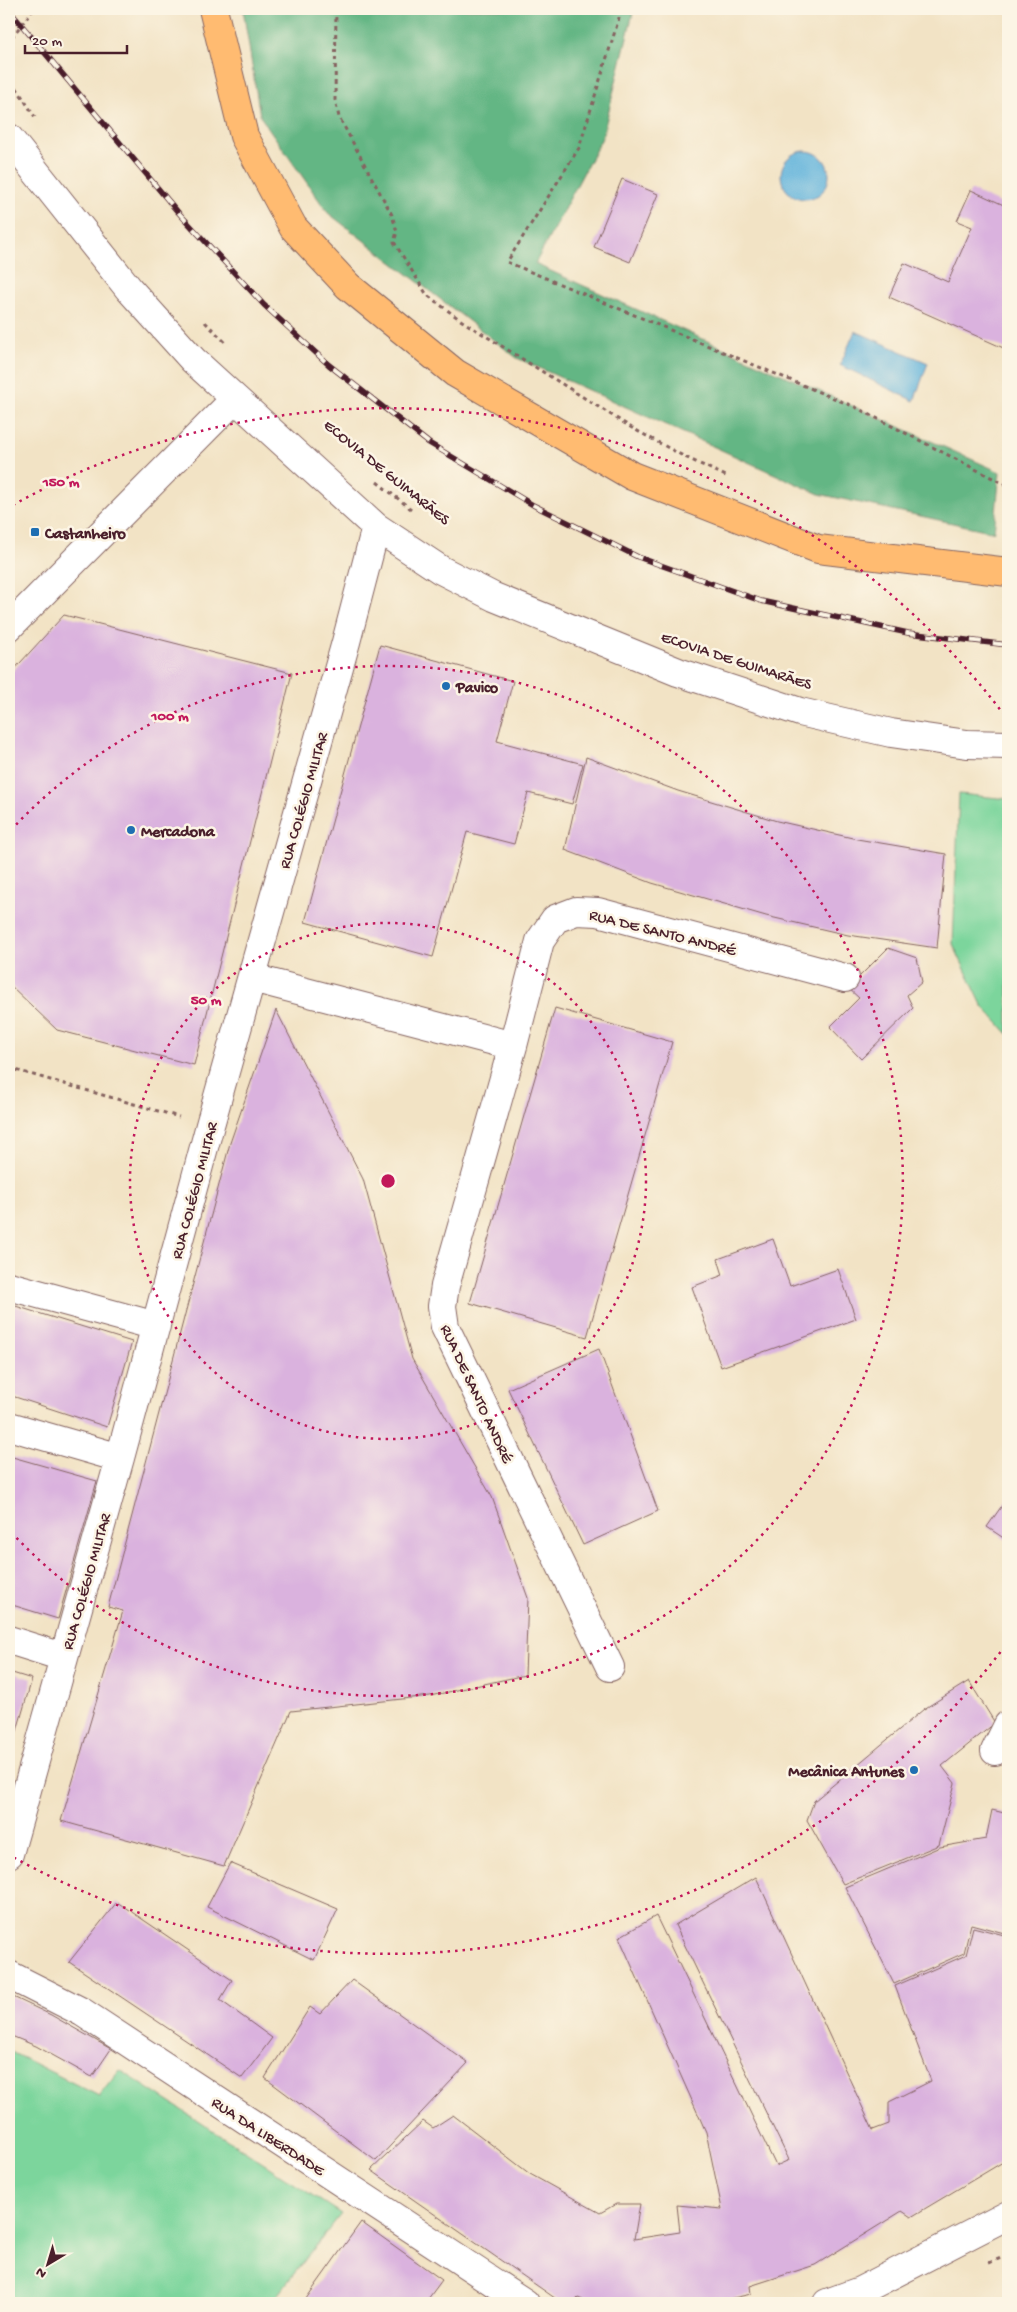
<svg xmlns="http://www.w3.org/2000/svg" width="1017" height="2312" font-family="'Gochi Hand',sans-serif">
<rect width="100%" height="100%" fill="#fcf5e5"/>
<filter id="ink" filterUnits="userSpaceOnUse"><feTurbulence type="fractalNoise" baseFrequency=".02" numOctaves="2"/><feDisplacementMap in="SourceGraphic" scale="10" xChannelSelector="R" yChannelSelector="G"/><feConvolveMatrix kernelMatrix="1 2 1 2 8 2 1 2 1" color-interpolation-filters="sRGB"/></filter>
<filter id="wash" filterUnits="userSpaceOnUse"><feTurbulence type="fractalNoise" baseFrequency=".0096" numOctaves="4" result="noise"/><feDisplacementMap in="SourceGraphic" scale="20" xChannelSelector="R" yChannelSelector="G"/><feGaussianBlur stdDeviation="1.12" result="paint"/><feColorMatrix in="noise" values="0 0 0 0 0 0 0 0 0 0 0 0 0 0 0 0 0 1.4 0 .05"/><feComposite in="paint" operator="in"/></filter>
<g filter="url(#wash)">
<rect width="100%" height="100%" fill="#f2e3c5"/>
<path fill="#7bd59c" stroke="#627a64" d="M 959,794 L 1008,799 L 1008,1034 L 982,1005 L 953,944 Z
M 9,2051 L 99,2096 L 120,2070 L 341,2214 L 271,2303 L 9,2303 Z"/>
<path fill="#64b684" stroke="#576a58" d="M 243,9 L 634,9 L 602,138 L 535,264 L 1000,472 L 994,532 L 819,494 L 517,358 L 328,213 L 260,116 Z"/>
<path fill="#60b3dc" stroke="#556984" d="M781 175a24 24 0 1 1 48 0a24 24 0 1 1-48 0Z
M 855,331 L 928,363 L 914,401 L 840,365 Z"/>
<g id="blocks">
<path fill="#dab2de" d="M 622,179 L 658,194 L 630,262 L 594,247 Z
M 971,190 L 1008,207 L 1008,350 L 889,297 L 904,263 L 948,282 L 972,227 L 957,221 Z
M 64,615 L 292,673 L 194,1065 L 57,1030 L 9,984 L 9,675 Z
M 380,645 L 513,681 L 497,741 L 583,764 L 572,804 L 528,793 L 514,844 L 467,832 L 433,957 L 305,922 Z
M 586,757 L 678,791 L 777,821 L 857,839 L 946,854 L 937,948 L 848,935 L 766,916 L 652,883 L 565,850 Z
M 888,948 L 917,958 L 922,982 L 907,995 L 913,1008 L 861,1059 L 830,1027 L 859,998 L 848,988 Z
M 555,1008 L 672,1042 L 587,1337 L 470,1303 Z
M 276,1010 L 363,1179 L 412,1359 L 492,1497 L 528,1598 L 525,1675 L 430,1696 L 291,1711 L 224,1866 L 61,1821 L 123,1611 L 108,1607 L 230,1143 Z
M 773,1239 L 790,1286 L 838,1269 L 856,1319 L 721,1367 L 692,1287 L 723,1275 L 718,1259 Z
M 9,1304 L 132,1342 L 107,1427 L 9,1395 Z
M 599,1349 L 658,1511 L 583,1545 L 508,1389 Z
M 9,1456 L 97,1481 L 58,1619 L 9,1604 Z
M 1008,1497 L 1008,1541 L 987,1527 Z
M 9,1672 L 32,1679 L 9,1758 Z
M 969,1681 L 995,1723 L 942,1766 L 955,1783 L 939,1845 L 843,1884 L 807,1820 L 814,1801 L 924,1709 Z
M 992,1810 L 1008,1814 L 1008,1934 L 971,1924 L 964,1953 L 894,1984 L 845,1887 L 940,1847 L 986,1839 Z
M 230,1863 L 338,1909 L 314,1960 L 207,1907 Z
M 756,1877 L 873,2130 L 889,2124 L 889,2102 L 931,2081 L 895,1986 L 966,1955 L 973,1927 L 1008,1936 L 1008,2159 L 911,2217 L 902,2211 L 815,2265 L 750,2286 L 751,2294 L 711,2303 L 590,2303 L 578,2298 L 574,2303 L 562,2303 L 371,2170 L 423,2121 L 433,2128 L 453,2115 L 530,2174 L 600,2213 L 616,2204 L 640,2204 L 634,2239 L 680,2232 L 677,2205 L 722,2209 L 706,2132 L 619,1937 L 656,1916 L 776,2166 L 789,2160 L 675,1925 Z
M 117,1902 L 232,1980 L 220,2000 L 272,2038 L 242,2078 L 69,1962 Z
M 352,1980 L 468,2063 L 376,2161 L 265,2078 L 310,2007 L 320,2014 Z
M 9,1995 L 51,2015 L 111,2049 L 92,2077 L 36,2046 L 9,2035 Z
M 361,2222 L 442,2280 L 425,2303 L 303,2303 Z"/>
</g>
</g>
<g filter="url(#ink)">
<use href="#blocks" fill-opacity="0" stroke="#856461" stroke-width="1"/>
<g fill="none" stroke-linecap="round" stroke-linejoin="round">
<g stroke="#856461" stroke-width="30">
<path id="minor" d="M 9,138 L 129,289 L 193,360 L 376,527 L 441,570 L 494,597 L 678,672 L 800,712 L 891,733 L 967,744 L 1008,745
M 9,627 L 235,399
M 252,978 L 513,1046
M 9,1286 L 156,1326
M 9,1426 L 120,1458
M 9,1640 L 63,1657
M 610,1667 L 445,1327 L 442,1306 L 445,1286 L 513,1046 L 540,941 L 555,919 L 576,911 L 598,912 L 845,978
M 995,1751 L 1008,1725
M 9,1854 L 120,1458 L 210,1125 L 346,642 L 376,527
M 9,1975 L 82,2012 L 525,2303
M 827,2303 L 860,2291 L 1008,2215"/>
</g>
<g stroke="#856461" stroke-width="30">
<path id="major" d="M 213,9 L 244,136 L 293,227 L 348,286 L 455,373 L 632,476 L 818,549 L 1008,572"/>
</g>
<path stroke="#856461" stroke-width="3" stroke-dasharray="4 4" stroke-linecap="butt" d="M 34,9 L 11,38 L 11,79 L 35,117
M 336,9 L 335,100 L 339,117 L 392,215 L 397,232 L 394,242 L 427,295 L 462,321 L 632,428 L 685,457 L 728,477
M 619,9 L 619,18 L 579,148 L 507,262 L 855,407 L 1008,486
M 205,322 L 227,344
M 377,482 L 411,509
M 9,1068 L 179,1117
M 989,2263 L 1008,2255"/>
<use href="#minor" stroke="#fff" stroke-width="28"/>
<use href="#major" stroke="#ffbb71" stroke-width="28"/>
<g stroke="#4a1f2b" stroke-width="5.5">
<path id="rail" d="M 9,10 L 177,211 L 264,305 L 329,365 L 429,443 L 533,505 L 638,557 L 761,601 L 908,633 L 1008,645"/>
</g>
<use href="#rail" stroke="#fcf5e5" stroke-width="4" stroke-dasharray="11" stroke-linecap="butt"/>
</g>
</g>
<g fill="none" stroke="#c2185b" stroke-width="2.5" stroke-dasharray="2.5 5">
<circle cx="388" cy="1181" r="258"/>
<path d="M11 830A515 515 0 1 1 11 1532"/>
<path d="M1005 1646A773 773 0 0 1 13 1857M13 505A773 773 0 0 1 1005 716"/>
</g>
<g fill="#1f6fb2" stroke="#fcf5e5" stroke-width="2">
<rect x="30" y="527" width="10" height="10" rx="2.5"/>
<circle cx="446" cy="686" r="5"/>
<circle cx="131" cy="830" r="5"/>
<circle cx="914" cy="1770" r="5"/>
</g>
<g text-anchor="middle" stroke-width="5" stroke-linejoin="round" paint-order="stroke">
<g font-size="16" fill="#4a1f2b" stroke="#fcf5e5">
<text transform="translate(388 471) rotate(39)" y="6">ECOVIA DE GUIMARÃES</text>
<text transform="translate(737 659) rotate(18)" y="6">ECOVIA DE GUIMARÃES</text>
<text transform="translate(302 800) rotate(-74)" y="6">RUA COLÉGIO MILITAR</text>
<text transform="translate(663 931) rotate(14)" y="6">RUA DE SANTO ANDRÉ</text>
<text transform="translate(193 1190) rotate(-75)" y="6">RUA COLÉGIO MILITAR</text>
<text transform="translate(478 1393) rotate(65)" y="6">RUA DE SANTO ANDRÉ</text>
<text transform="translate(85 1581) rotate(-74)" y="6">RUA COLÉGIO MILITAR</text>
<text transform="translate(269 2135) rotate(33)" y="6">RUA DA LIBERDADE</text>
</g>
<g font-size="16" font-weight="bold" fill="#4a1f2b" stroke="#fcf5e5" text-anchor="start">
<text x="45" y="538">Castanheiro</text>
<text x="456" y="692">Pavico</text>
<text x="141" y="836">Mercadona</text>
<text x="904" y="1776" text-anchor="end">Mecânica Antunes</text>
</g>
</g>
<circle cx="388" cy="1181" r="8" fill="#c2185b" stroke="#fcf5e5" stroke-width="2.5"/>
<g font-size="15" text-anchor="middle" font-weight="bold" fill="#c2185b" stroke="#fcf5e5" stroke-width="5" stroke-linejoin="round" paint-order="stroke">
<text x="61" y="486">150 m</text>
<text x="170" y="720">100 m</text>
<text x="206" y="1004">50 m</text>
</g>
<rect width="1017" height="2312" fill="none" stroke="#fcf5e5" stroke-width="30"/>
<g transform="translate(48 2264) rotate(218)" stroke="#fcf5e5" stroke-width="4" paint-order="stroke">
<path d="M0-4L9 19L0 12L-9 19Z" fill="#4a1f2b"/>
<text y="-8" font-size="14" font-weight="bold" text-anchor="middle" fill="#4a1f2b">N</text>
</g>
<path d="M25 45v8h102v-8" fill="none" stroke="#4a1f2b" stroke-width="2.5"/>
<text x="32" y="45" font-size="15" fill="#4a1f2b" stroke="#fcf5e5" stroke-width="4" paint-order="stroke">20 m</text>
</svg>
